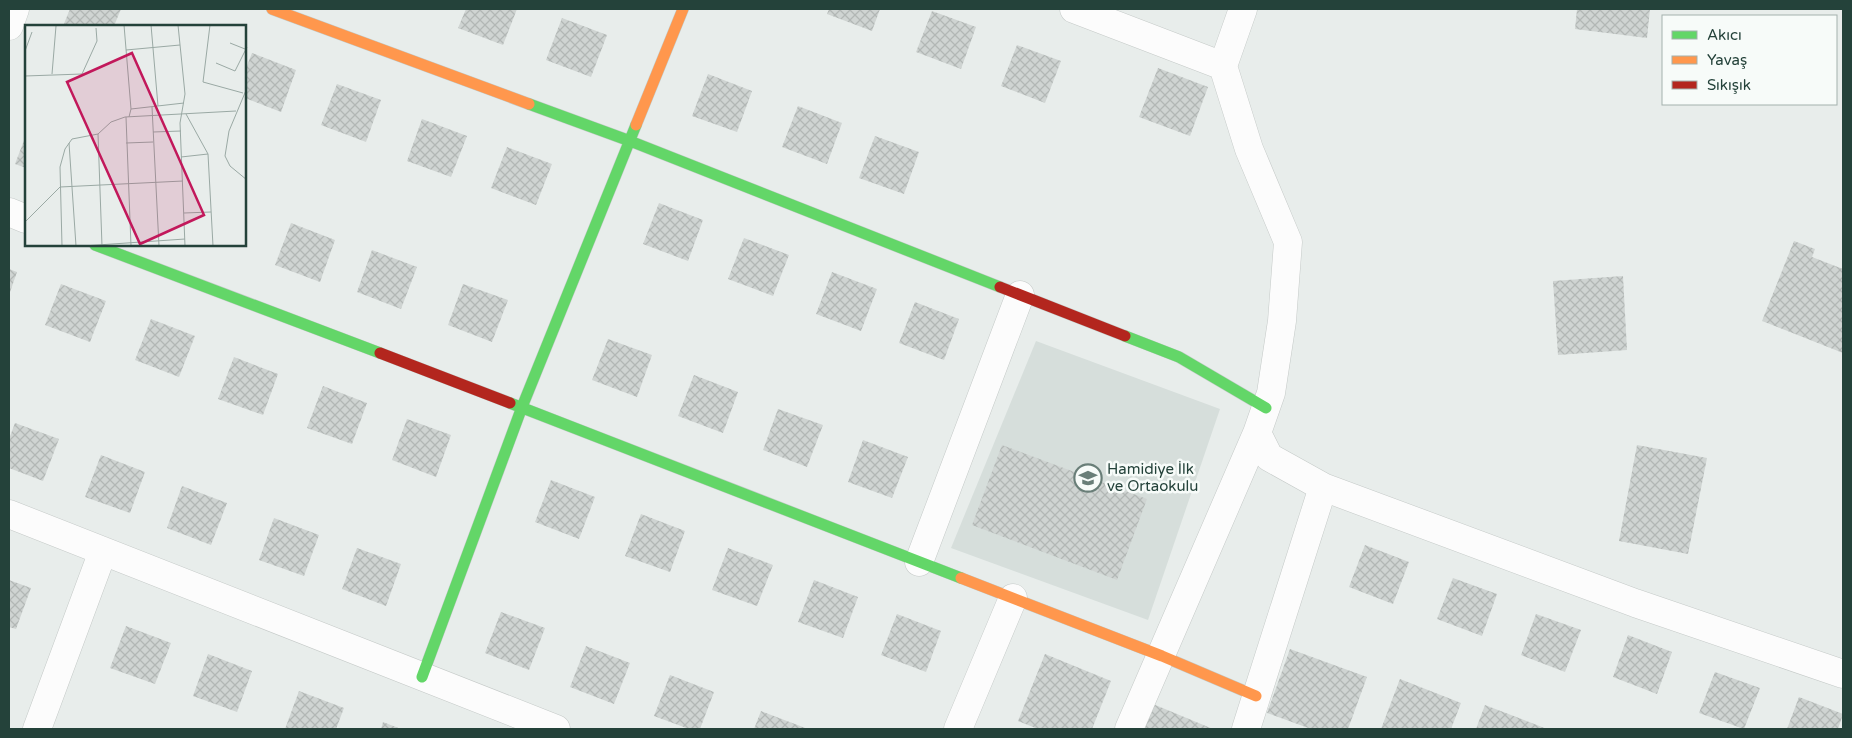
<svg xmlns="http://www.w3.org/2000/svg" width="1852" height="738" font-family="'Varela Round',sans-serif">
<defs>
<pattern id="building-cross-hatch" width="8" height="8" patternUnits="userSpaceOnUse" patternTransform="scale(1.25)"><rect width="8" height="8" fill="#cfd4d2"/><path d="M0 0l8 8M0 8l8-8" fill="none" stroke="#b2b7b5"/></pattern>
</defs>
<rect width="100%" height="100%" fill="#e8edeb"/>
<path fill="#d6dedb" d="M 1036,341 L 1220,409 L 1148,620 L 951,548 Z"/>
<path fill="url(#building-cross-hatch)" d="M 70,9 L 121,9 L 114,26 L 63,26 Z
M 466,9 L 517,9 L 503,45 L 458,28 Z
M 829,9 L 880,9 L 872,31 L 827,14 Z
M 1577,9 L 1650,9 L 1647,38 L 1575,29 Z
M 932,11 L 976,27 L 961,69 L 916,52 Z
M 562,18 L 607,35 L 591,77 L 546,60 Z
M 1017,45 L 1061,61 L 1045,103 L 1001,86 Z
M 252,53 L 296,70 L 281,112 L 245,98 L 245,71 Z
M 1158,68 L 1208,87 L 1190,136 L 1139,117 Z
M 708,74 L 752,91 L 737,132 L 692,116 Z
M 337,84 L 381,100 L 366,142 L 321,125 Z
M 798,106 L 842,123 L 827,164 L 782,147 Z
M 422,119 L 467,136 L 451,177 L 407,161 Z
M 26,135 L 26,168 L 15,164 Z
M 875,136 L 919,152 L 904,194 L 859,178 Z
M 507,147 L 552,164 L 536,205 L 491,188 Z
M 659,203 L 703,220 L 688,261 L 643,244 Z
M 291,223 L 335,240 L 320,282 L 275,265 Z
M 744,238 L 789,255 L 773,296 L 728,279 Z
M 1794,241 L 1815,249 L 1812,257 L 1843,269 L 1843,353 L 1762,321 Z
M 372,250 L 417,267 L 401,309 L 357,292 Z
M 9,269 L 17,272 L 9,295 Z
M 832,272 L 877,289 L 861,331 L 816,314 Z
M 1623,276 L 1627,350 L 1558,355 L 1553,281 Z
M 61,284 L 106,301 L 90,342 L 45,325 Z
M 463,284 L 508,300 L 492,342 L 448,325 Z
M 915,302 L 959,319 L 944,360 L 899,343 Z
M 151,319 L 195,336 L 179,377 L 135,360 Z
M 608,339 L 652,355 L 637,397 L 592,380 Z
M 234,357 L 278,374 L 263,415 L 218,399 Z
M 694,375 L 738,392 L 723,433 L 678,416 Z
M 323,386 L 367,403 L 352,444 L 307,428 Z
M 778,409 L 823,425 L 807,467 L 763,450 Z
M 407,419 L 451,435 L 436,477 L 392,460 Z
M 15,423 L 59,439 L 43,481 L 9,468 L 9,439 Z
M 863,440 L 908,457 L 892,498 L 848,482 Z
M 1002,445 L 1147,499 L 1117,580 L 972,525 Z
M 1637,445 L 1707,458 L 1688,554 L 1619,541 Z
M 101,455 L 145,472 L 130,513 L 85,497 Z
M 551,480 L 595,497 L 579,539 L 535,522 Z
M 182,486 L 227,503 L 211,545 L 167,528 Z
M 641,514 L 685,531 L 670,572 L 625,556 Z
M 274,518 L 319,535 L 304,576 L 259,560 Z
M 1365,545 L 1409,562 L 1393,604 L 1349,587 Z
M 357,548 L 401,564 L 386,606 L 342,589 Z
M 728,548 L 773,565 L 757,606 L 712,590 Z
M 1453,578 L 1497,594 L 1482,636 L 1437,619 Z
M 9,580 L 31,588 L 16,629 L 9,627 Z
M 814,580 L 858,597 L 843,638 L 798,622 Z
M 501,612 L 545,628 L 529,670 L 485,653 Z
M 897,614 L 941,631 L 926,672 L 881,655 Z
M 1536,614 L 1581,630 L 1565,672 L 1521,655 Z
M 126,626 L 171,643 L 155,684 L 110,668 Z
M 1628,635 L 1672,652 L 1657,694 L 1613,677 Z
M 586,646 L 630,663 L 614,704 L 570,687 Z
M 1290,649 L 1367,677 L 1348,729 L 1311,729 L 1267,713 Z
M 208,654 L 252,671 L 237,712 L 193,696 Z
M 1045,654 L 1111,681 L 1092,729 L 1038,729 L 1018,721 Z
M 1715,672 L 1760,688 L 1744,729 L 1699,713 Z
M 670,675 L 714,692 L 700,729 L 689,729 L 654,716 Z
M 1400,679 L 1461,703 L 1451,729 L 1381,729 Z
M 299,691 L 344,708 L 336,729 L 285,729 Z
M 1799,697 L 1843,714 L 1838,729 L 1787,729 Z
M 1153,704 L 1213,729 L 1142,729 Z
M 1485,705 L 1547,729 L 1476,729 Z
M 761,711 L 808,729 L 754,729 Z
M 383,722 L 401,729 L 381,729 Z"/>
<g fill="none" stroke-linecap="round" stroke-linejoin="round">
<g stroke="#c5cac8" stroke-width="29">
<path id="street" d="M 1074,9 L 1223,66
M 9,26 L 15,9
M 9,212 L 26,219
M 1257,433 L 1269,457 L 1323,487 L 1635,603 L 1843,674
M 9,514 L 556,729
M 919,562 L 1020,295
M 37,729 L 103,551
M 958,729 L 1013,598
M 1129,729 L 1257,433 L 1271,393 L 1282,321 L 1288,242 L 1249,149 L 1223,66 L 1243,9
M 1246,729 L 1323,487"/>
</g>
<g stroke="#c3cbc8" stroke-width="12">
<path id="fast" d="M 529,104 L 630,141 L 1000,287
M 95,245 L 380,353
M 1125,336 L 1179,357 L 1266,408
M 510,403 L 961,578
M 422,677 L 522,407 L 636,125"/>
</g>
<g stroke="#c3cbc8" stroke-width="12">
<path id="slow" d="M 272,9 L 529,104
M 636,125 L 683,9
M 961,578 L 1162,656 L 1256,696"/>
</g>
<g stroke="#c3cbc8" stroke-width="12">
<path id="jam" d="M 1000,287 L 1125,336
M 380,353 L 510,403"/>
</g>
<use href="#street" stroke="#fcfcfc" stroke-width="28"/>
<use href="#fast" stroke="#63d668" stroke-width="11"/>
<use href="#slow" stroke="#ff974d" stroke-width="11"/>
<use href="#jam" stroke="#b3261e" stroke-width="11"/>
</g>
<defs>
<g id="school-ring" transform="scale(1.4375)"><circle r="9.5" fill="#f7fbf9" stroke="#697e78" stroke-width="1.5"/><path d="M0-5L7-2L0 1L-7-2ZM-4 1L0 2.5L4 1V4Q0 6-4 4Z" fill="#697e78"/></g>
</defs>
<g fill-rule="evenodd">
<use href="#school-ring" x="1088" y="478"/>
</g>
<g text-anchor="middle" stroke-width="5" stroke-linejoin="round" paint-order="stroke">
<g font-size="15" fill="#24423a" stroke="#f7fbf9" text-anchor="start">
<text x="1107" y="474">Hamidiye İlk<tspan x="1107" dy="17">ve Ortaokulu</tspan></text>
</g>
</g>
<g transform="translate(25 25)">
<rect width="221" height="221" fill="#e8edeb"/>
<path fill="none" stroke="#9aa9a4" stroke-width="1" d="M 99,0 L 106,84 L 104,92M 126,0 L 133,81M 153,0 L 160,69 L 155,98 L 160,221M 185,0 L 178,57 L 218,68M 205,18 L 220,24M 101,25 L 155,20M 0,26 L 7,7M 191,38 L 210,46 L 222,22M 27,49 L 31,1M 0,51 L 57,49 L 72,16 L 71,3M 222,63 L 204,106 L 200,131 L 205,141 L 222,155M 127,82 L 134,221M 106,84 L 159,78M 161,89 L 183,129 L 188,221M 101,92 L 106,221M 128,107 L 156,106M 73,109 L 77,221M 44,118 L 51,221M 101,118 L 128,117M 156,132 L 183,129M 159,188 L 186,187M 0,197 L 35,162 L 158,156M 37,221 L 35,142 L 40,124 L 47,114 L 73,109 L 86,97 L 100,92 L 211,86M 58,221 L 160,214"/>
<path fill="#c2185b" fill-opacity="0.15" stroke="#c2185b" stroke-width="2.5" d="M 107,28 L 179,190 L 115,219 L 42,57 Z"/>
<rect width="221" height="221" fill="none" stroke="#24423a" stroke-width="2.5"/>
</g>
<rect width="1852" height="738" fill="none" stroke="#24423a" stroke-width="20"/>
<rect x="1662" y="15" width="175" height="90" fill="#f7fbf9" stroke="#a3b1ad"/>
<rect x="1672" y="31" width="25" height="8" fill="#63d668" stroke="#a3b1ad"/>
<text x="1707" y="40" font-size="15" fill="#24423a">Akıcı</text>
<rect x="1672" y="56" width="25" height="8" fill="#ff974d" stroke="#a3b1ad"/>
<text x="1707" y="65" font-size="15" fill="#24423a">Yavaş</text>
<rect x="1672" y="81" width="25" height="8" fill="#b3261e" stroke="#a3b1ad"/>
<text x="1707" y="90" font-size="15" fill="#24423a">Sıkışık</text>
</svg>
